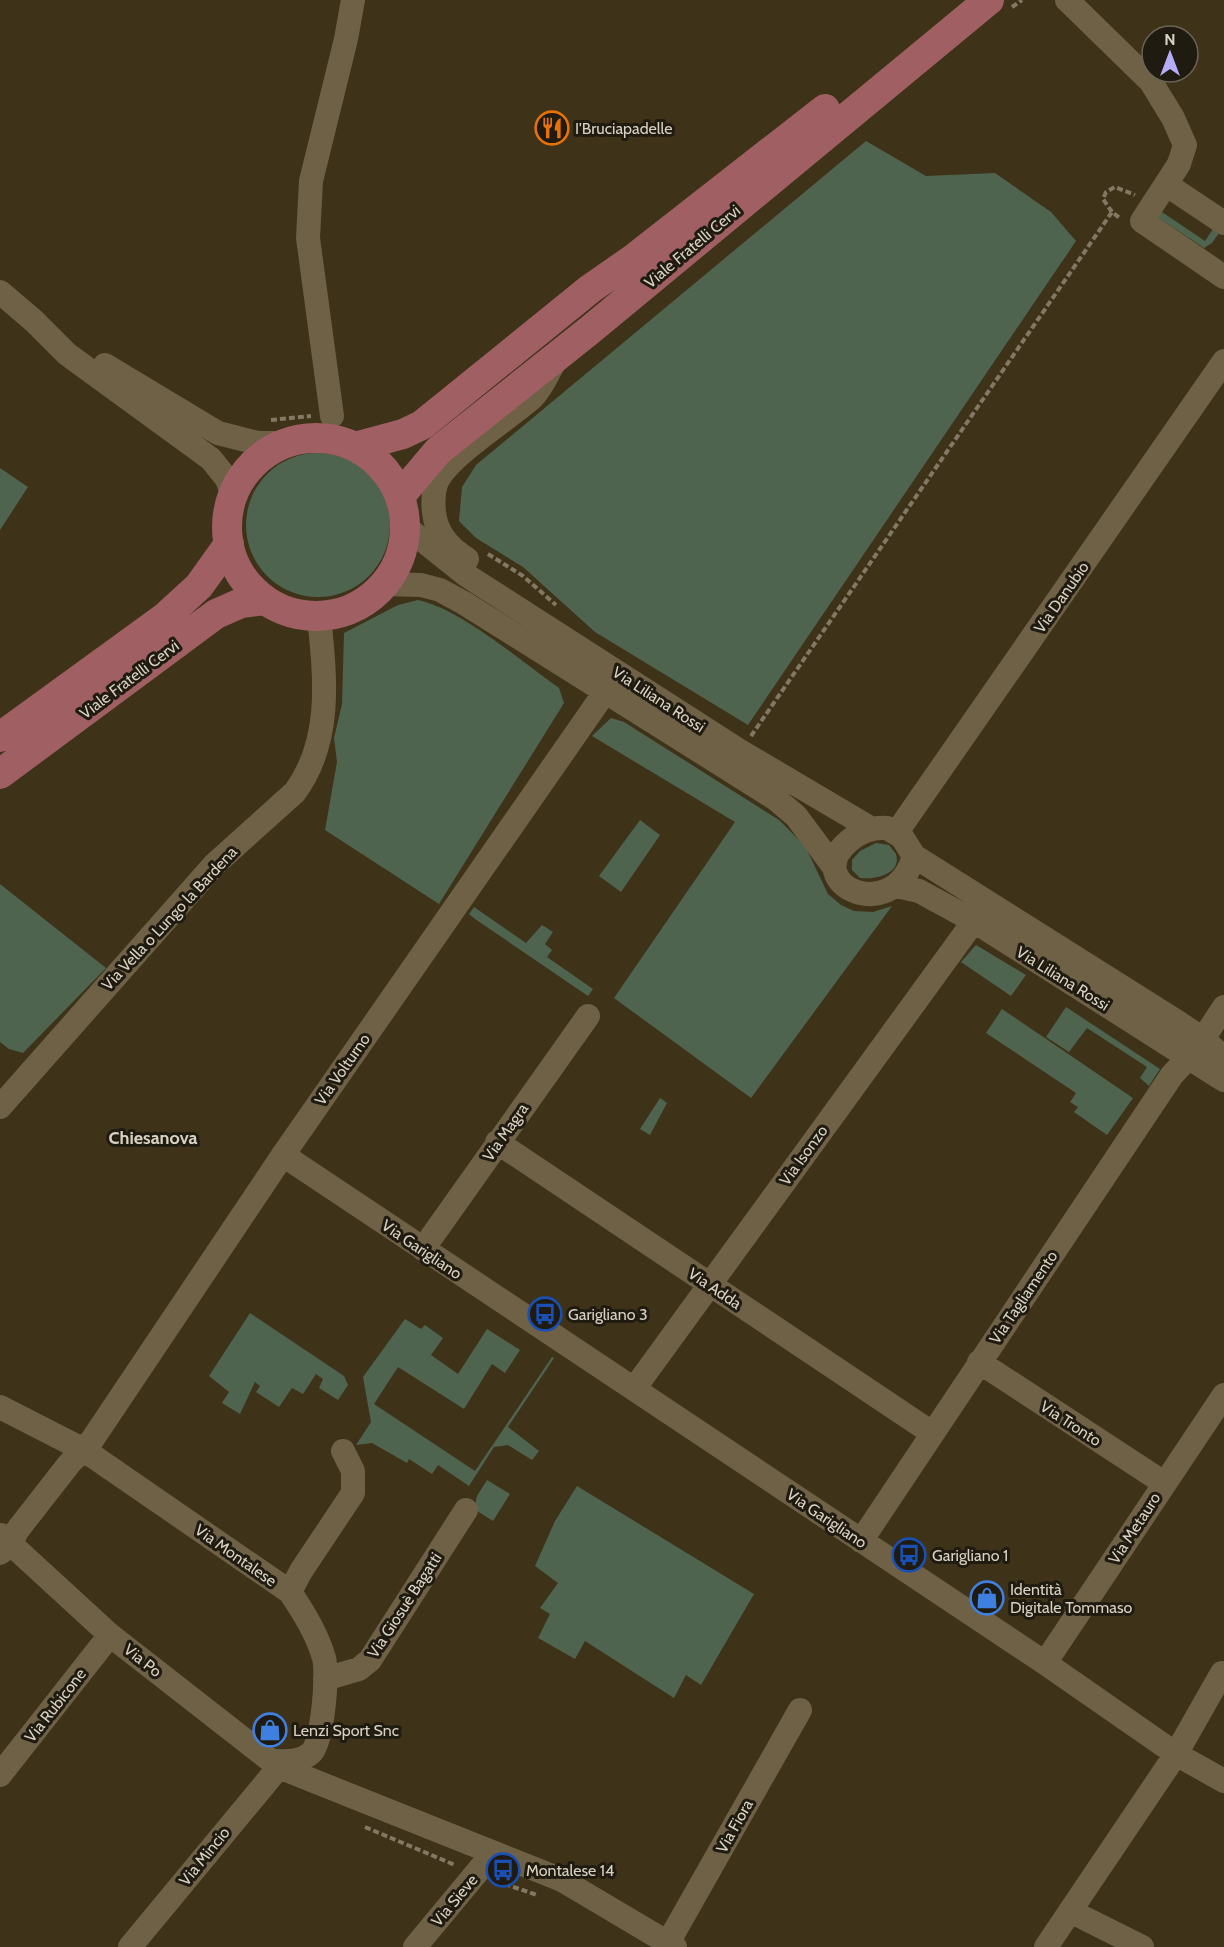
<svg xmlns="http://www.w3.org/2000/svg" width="1224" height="1947" font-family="Cabin,sans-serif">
<rect width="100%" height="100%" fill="#3e3219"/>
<path fill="#4f644f" d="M 866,141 L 926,176 L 995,173 L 1051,212 L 1076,241 L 748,725 L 595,632 L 523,567 L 476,538 L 459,521 L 462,487 L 476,465 Z
M 1156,208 L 1205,241 L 1213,229 L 1219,233 L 1212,243 L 1204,248 L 1153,214 Z
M246 525a72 72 0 1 1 144 0a72 72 0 1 1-144 0Z
M 0,468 L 28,487 L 0,530 Z
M 418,600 C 461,609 522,662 559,688 L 564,703 L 439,904 L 325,830 L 337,762 L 334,738 L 342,704 L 344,633 L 398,605 Z
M 611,718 L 624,722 L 779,820 L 805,846 L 828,894 L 841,905 L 854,911 L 873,912 L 892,906 L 751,1098 L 614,998 L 735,822 L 592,736 Z
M 640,820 L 660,835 L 621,892 L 599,876 Z
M 876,843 L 889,845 L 896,854 C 902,874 875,880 860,878 L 852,870 L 852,860 L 860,851 Z
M 0,884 L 106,968 L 23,1053 L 9,1049 L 0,1042 Z
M 474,907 L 526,943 L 542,925 L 553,932 L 545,944 L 552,950 L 547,957 L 593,989 L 588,996 L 475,919 L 469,914 Z
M 976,945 L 1026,975 L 1011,996 L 961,962 Z
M 1066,1007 L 1160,1069 L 1149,1086 L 1140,1078 L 1147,1067 L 1087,1028 L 1069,1052 L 1046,1037 Z
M 1002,1009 L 1133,1098 L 1107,1135 L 1074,1112 L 1078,1107 L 1070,1102 L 1076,1093 L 986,1033 Z
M 660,1098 L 667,1103 L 650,1135 L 640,1129 Z
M 250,1313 L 344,1376 L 348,1385 L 338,1400 L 319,1388 L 323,1379 L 316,1374 L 303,1394 L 292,1388 L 279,1407 L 256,1392 L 260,1386 L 255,1382 L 240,1414 L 222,1403 L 229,1392 L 209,1376 Z
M 405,1319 L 421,1329 L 425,1325 L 443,1338 L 431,1355 L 458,1374 L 487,1329 L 520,1350 L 505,1373 L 492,1364 L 464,1409 L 398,1367 L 374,1404 L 475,1471 L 552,1357 L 554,1358 L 508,1427 L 539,1451 L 532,1460 L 508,1445 L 494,1447 L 469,1486 L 438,1465 L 432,1474 L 409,1459 L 407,1463 L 372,1443 L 356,1445 L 371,1422 L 363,1377 Z
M 487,1480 L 510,1494 L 493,1521 L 474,1509 L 477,1496 Z
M 577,1486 L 754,1594 L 701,1685 L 686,1675 L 674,1698 L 585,1641 L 575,1659 L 538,1638 L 550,1614 L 540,1608 L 558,1583 L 535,1566 L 555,1521 Z"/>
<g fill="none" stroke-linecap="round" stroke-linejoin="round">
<path stroke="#827863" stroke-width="4" stroke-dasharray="6 3" stroke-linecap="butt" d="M 1012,7 L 1022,0
M 1112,212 L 1103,199 L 1106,192 L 1115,187 L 1135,195
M 271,420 L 311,416
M 488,554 L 523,576 L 556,605
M 751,736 L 1112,212 L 1121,219
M 365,1827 L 455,1865
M 496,1881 L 537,1895"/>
<path stroke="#6e6146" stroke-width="24" d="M 1067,0 L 1151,82 L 1173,118 L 1185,145 L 1179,164 L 1142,221 L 1224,277
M 1167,185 L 1224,223
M 0,292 L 34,321 L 67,354 L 211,459 L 227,479 L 233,496
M 105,365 L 218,433 L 258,443 L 287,443
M 332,416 L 308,238 L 311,181 L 346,39 L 353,0
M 406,527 L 466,575 L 740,751 L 872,829
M 467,559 C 449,548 436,533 434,512 C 433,503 433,493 436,484 C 446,457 509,419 532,398 C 542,388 547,375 554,363
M 385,584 L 421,585 L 440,590 L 464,603 L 776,799 L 796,816 L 834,867
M 887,828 L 902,837 L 914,856 C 893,928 799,883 849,841 C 860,832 873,827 887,828 Z
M 897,832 L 1224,361
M 914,856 L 1179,1023 L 1203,1039 L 1224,1058
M 897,886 L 919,891 L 974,921 L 1224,1080
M 1203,1039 L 1224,1007
M 0,1107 L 214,865 L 295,792 C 333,740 325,676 319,616
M 497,1142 L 932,1433
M 283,1155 L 1045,1663 L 1176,1754 L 1224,1781
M 423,1249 L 588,1016
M 979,1362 L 1164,1483
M 634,1389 L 974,921
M 0,1407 L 84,1450 L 290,1592 C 304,1613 317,1634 324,1658 C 328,1674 323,1742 311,1753 C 300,1763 285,1761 271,1761
M 1,1535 L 110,1635 L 279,1767 L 562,1880 L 675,1947
M 861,1541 L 1172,1075 L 1189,1057
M 0,1553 L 12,1544 L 16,1532 L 69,1464 L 92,1440 L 283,1155 L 605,692
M 290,1592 L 301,1571 L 353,1493 L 353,1471 L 343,1451
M 1045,1663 L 1224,1395
M 325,1679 L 359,1669 L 370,1660 L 466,1510
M 0,1775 L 110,1635
M 1070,1911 L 1142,1947
M 669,1941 L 800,1710
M 130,1947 L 279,1767
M 415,1947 L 493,1853
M 1046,1947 L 1176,1754 L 1222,1673"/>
<path stroke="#a05f62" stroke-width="30" d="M227 527a89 89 0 1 1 178 0a89 89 0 1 1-178 0Z
M 355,447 L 403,434 L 422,425 L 590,289 L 633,259 L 825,109
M 400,496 L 438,451 L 590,330 L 989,0
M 0,737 L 164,618 L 199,586 L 229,544
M 0,774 L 216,614 L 241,603 L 265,600"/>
</g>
<defs>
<g id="restaurant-ring" transform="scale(1.725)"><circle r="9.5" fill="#201b10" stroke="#e8710a" stroke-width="1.5"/><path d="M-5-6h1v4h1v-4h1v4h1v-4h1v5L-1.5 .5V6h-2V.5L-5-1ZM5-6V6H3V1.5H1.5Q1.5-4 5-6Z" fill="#e8710a"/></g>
<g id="bus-ring" transform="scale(1.725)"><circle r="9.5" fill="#201b10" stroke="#1a4fb4" stroke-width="1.5"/><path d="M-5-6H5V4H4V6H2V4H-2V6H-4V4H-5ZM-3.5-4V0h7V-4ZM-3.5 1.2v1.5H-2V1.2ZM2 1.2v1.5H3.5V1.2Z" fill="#1a4fb4"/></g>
<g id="shop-ring" transform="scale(1.725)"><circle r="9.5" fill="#201b10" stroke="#3f7fe0" stroke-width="1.5"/><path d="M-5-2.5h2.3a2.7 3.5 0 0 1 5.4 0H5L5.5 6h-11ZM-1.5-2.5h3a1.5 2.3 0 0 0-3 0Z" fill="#3f7fe0"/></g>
</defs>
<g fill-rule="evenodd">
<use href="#restaurant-ring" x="552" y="128"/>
<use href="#bus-ring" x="545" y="1314"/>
<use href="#bus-ring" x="909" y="1555"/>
<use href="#shop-ring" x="987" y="1598"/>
<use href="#shop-ring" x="270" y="1730"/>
<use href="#bus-ring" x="503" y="1870"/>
</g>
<g text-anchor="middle" stroke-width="6" stroke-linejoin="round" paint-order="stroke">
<g font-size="16" fill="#d8d1c2" stroke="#201b10" text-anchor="start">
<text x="575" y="134">I'Bruciapadelle</text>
<text x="568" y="1320">Garigliano 3</text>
<text x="932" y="1561">Garigliano 1</text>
<text x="1010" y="1595">Identità<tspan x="1010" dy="18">Digitale Tommaso</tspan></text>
<text x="293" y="1736">Lenzi Sport Snc</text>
<text x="526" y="1876">Montalese 14</text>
</g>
<g font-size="16" fill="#d8d1c2" stroke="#201b10">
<text transform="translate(692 246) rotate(-40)" y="6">Viale Fratelli Cervi</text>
<text transform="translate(1061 597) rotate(-55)" y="6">Via Danubio</text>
<text transform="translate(129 679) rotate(-37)" y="6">Viale Fratelli Cervi</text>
<text transform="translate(659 699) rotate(33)" y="6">Via Liliana Rossi</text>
<text transform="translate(169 918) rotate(-47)" y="6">Via Vella o Lungo la Bardena</text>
<text transform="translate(1063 978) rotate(32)" y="6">Via Liliana Rossi</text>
<text transform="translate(342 1069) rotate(-55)" y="6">Via Volturno</text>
<text transform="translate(505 1132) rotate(-55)" y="6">Via Magra</text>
<text transform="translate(803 1155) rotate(-54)" y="6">Via Isonzo</text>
<text transform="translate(422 1249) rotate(34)" y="6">Via Garigliano</text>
<text transform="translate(715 1288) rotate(34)" y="6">Via Adda</text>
<text transform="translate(1023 1297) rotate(-56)" y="6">Via Tagliamento</text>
<text transform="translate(1071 1423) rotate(33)" y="6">Via Tronto</text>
<text transform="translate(827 1518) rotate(34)" y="6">Via Garigliano</text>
<text transform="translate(1134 1528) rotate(-57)" y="6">Via Metauro</text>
<text transform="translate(236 1555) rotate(35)" y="6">Via Montalese</text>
<text transform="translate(404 1605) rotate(-57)" y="6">Via Giosuè Bagatti</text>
<text transform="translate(143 1660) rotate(38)" y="6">Via Po</text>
<text transform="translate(55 1705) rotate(-52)" y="6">Via Rubicone</text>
<text transform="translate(734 1826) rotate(-61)" y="6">Via Fiora</text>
<text transform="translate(204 1856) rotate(-51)" y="6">Via Mincio</text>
<text transform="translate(454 1900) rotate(-50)" y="6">Via Sieve</text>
</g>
<g font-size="18" font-weight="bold" fill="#d8d1c2" stroke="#201b10">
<text x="153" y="1144">Chiesanova</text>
</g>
</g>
<g transform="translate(1170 54)"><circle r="28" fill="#201b10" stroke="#6a6457" stroke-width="1.5"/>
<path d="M0-4.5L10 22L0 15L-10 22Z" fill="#b6acf8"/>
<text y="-9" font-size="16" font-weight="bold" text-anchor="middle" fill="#d8d1c2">N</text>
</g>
</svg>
